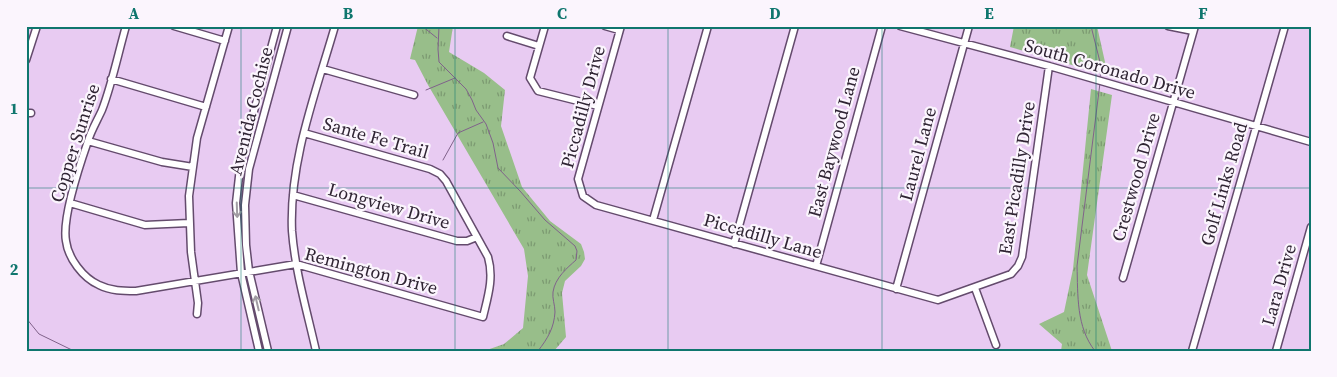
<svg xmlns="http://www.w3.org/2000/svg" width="1337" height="377" font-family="'Source Serif 4',serif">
<defs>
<pattern id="grass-tufts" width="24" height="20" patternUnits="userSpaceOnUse" patternTransform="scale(1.25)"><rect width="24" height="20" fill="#98be8a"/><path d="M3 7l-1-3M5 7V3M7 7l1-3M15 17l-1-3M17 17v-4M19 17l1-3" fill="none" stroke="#7c9a71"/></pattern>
</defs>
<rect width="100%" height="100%" fill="#e8cbf2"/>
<path fill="url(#grass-tufts)" d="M 418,26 L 453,26 L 449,52 L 484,73 L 505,90 L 501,126 L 522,187 L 550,221 L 581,244 L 584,252 L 585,259 L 581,266 L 565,281 L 562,293 L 566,337 L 554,351 L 484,351 L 504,344 L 523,328 L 528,276 L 524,249 L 428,85 L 415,60 L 410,59 Z
M 1014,26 L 1097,26 L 1107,71 L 1103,74 L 1010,47 Z
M 1091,89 L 1112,95 L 1087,275 L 1112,351 L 1061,351 L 1062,344 L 1039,324 L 1064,312 L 1073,269 Z"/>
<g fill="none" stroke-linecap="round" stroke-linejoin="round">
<path stroke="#80628a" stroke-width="1" d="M 422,26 L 437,38
M 439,26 L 438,49 L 439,62 L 466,89 L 472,100 L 476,110 L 486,124 L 493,143 L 498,168 L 520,191 L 545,220 L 575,246 L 577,251 L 576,260 C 567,268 555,278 553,292 C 552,298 555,305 555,312 C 554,328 548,338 538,351
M 1091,26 L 1101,66 L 1100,79
M 426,90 L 455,78
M 443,160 L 458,133 L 483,122
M 26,318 L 39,334 L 74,351
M 1095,351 C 1076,327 1078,295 1077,266 L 1100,83"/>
<g stroke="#644b6d" stroke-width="9">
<path id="minor" d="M 126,26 C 118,54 112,84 102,110 C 97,121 91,131 88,141 C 80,164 62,219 66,241 C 68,258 83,278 99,285 C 111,291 123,291 136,291 L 296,264 L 483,317 C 488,296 494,278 488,257 L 446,181 L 440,174 L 430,169 L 304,133
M 174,26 L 225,41
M 545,26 L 530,78 L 538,91 L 598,106
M 605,26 L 619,30
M 621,26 L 578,179 L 583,196 L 596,205 L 938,300 L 1011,274 L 1018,266 L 1022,257 L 1049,66
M 900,26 L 1049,66 L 1311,142
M 1168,26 L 1193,31
M 507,36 L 539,46
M 26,60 L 37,26
M 323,69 L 414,95
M 111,79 L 206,107
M 26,113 L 31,113
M 88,141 L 162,162 L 193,167
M 293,195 L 457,241 L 467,241 L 477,237
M 70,203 L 145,225 L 189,223
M 653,220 L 708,26
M 734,244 L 795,26
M 816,266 L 882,26
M 1123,278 L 1195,26
M 975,288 L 996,345
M 896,289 L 969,26
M 197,314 L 198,303 L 191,252 L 189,196 L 197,138 L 229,26
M 259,351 L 241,273 L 236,203 L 241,159 L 277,26
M 268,351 L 249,271 L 246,245 L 245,205 L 249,169 L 288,26
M 316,351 C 307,311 295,271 292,231 C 289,161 316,92 335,26
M 1192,351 L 1285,26
M 1276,351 L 1311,227"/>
</g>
<use href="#minor" stroke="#fff" stroke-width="6"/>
</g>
<defs><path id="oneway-shaft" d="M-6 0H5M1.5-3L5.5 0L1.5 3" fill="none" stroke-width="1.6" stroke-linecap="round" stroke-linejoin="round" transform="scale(1.25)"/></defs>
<g stroke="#a19ca3">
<use href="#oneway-shaft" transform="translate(237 210) rotate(88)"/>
<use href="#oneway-shaft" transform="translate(257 303) rotate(-103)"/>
</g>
<path fill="none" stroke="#0f766e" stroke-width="1" stroke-opacity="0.55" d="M 241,26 L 241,351M 455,26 L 455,351M 668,26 L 668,351M 882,26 L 882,351M 1096,26 L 1096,351M 26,188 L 1311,188"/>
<g text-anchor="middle" stroke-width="4.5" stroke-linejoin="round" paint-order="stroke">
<g font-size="18" fill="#2f2433" stroke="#fbf5fd">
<text transform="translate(1110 69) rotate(16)" y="6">South Coronado Drive</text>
<text transform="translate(583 107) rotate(-75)" y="6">Piccadilly Drive</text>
<text transform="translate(251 111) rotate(-76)" y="6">Avenida Cochise</text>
<text transform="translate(376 138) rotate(16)" y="6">Sante Fe Trail</text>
<text transform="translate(834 142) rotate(-75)" y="6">East Baywood Lane</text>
<text transform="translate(75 143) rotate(-72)" y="6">Copper Sunrise</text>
<text transform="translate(918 154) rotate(-75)" y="6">Laurel Lane</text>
<text transform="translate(1136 177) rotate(-74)" y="6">Crestwood Drive</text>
<text transform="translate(1017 178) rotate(-81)" y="6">East Picadilly Drive</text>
<text transform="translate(1224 184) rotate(-74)" y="6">Golf Links Road</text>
<text transform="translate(389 206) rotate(16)" y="6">Longview Drive</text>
<text transform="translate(763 236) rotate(16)" y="6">Piccadilly Lane</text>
<text transform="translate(371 271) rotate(15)" y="6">Remington Drive</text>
<text transform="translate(1279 285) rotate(-74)" y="6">Lara Drive</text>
</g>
</g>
<rect width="1337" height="377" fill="none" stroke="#fbf5fd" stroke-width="55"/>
<rect x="28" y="28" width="1282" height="322" fill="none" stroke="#0f766e" stroke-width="2"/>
<g font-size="16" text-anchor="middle" font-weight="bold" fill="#0f766e">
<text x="134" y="19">A</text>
<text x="348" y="19">B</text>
<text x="562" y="19">C</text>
<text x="775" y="19">D</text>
<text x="989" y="19">E</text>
<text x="1203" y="19">F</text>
<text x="14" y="114">1</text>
<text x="14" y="275">2</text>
</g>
</svg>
